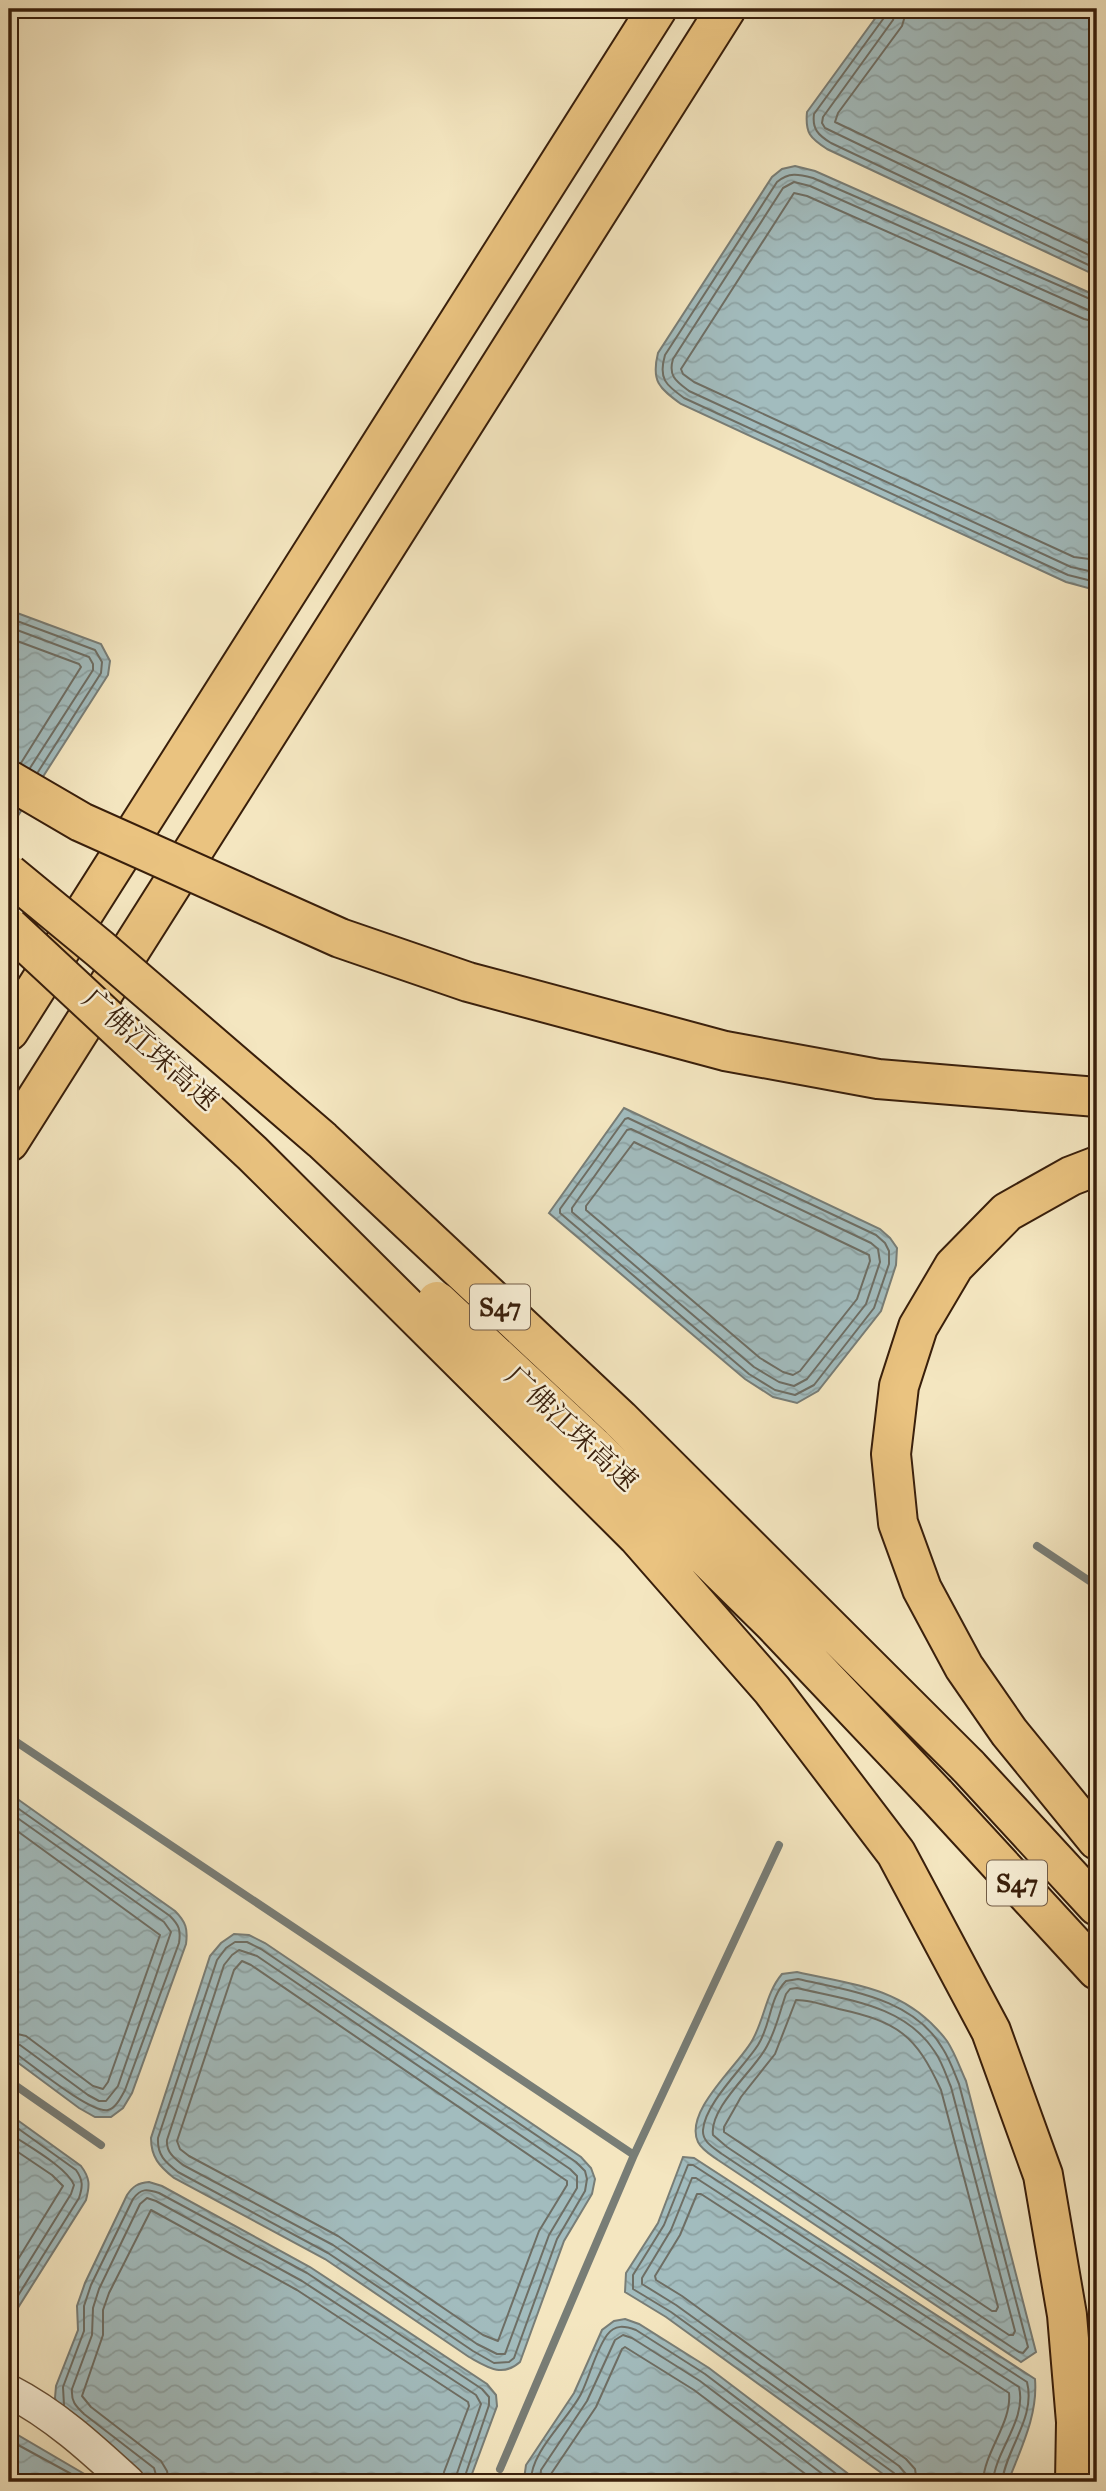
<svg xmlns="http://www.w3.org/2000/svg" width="1106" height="2491" font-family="'IM FELL Great Primer','Noto Serif SC',serif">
<defs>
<pattern id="water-waves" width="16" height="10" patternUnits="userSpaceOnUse" patternTransform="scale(1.75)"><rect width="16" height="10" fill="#a2bcbe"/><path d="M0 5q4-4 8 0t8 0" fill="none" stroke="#8ca1a2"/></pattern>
</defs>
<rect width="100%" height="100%" fill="#f4e6c0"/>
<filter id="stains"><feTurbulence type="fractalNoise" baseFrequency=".00286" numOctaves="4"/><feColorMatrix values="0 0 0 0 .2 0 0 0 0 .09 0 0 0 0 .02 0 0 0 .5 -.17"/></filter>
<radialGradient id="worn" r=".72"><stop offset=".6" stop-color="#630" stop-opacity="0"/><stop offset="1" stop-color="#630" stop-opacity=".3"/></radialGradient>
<path fill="url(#water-waves)" stroke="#787d76" stroke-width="2" d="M 882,9 L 1097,9 L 1097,276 L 827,149 C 810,138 805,133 807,112 Z
M 795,166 L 815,171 L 1097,296 L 1097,586 L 1088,588 L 1066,582 L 681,404 C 659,388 651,381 658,353 L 772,177 L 782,169 Z
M 9,610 L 101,644 L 110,661 L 108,675 L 14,822 L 9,818 Z
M 624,1108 L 880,1229 L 890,1238 L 897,1248 L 896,1265 L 881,1311 L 818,1391 L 797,1403 L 773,1397 L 745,1379 L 549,1213 Z
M 9,1793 L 175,1911 C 186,1922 188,1929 186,1944 L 132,2093 L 123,2108 L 111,2117 L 95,2117 L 79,2108 L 9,2056 Z
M 234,1934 L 249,1935 L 265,1943 L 581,2157 L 591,2168 L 595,2179 L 592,2194 L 564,2241 L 520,2362 C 502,2378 487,2367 469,2357 L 325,2259 L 174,2178 C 159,2166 151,2157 151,2138 L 210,1956 L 221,1943 Z
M 797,1972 C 858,1986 907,1988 947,2041 C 955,2053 960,2068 966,2081 L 1036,2352 L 1021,2362 L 718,2160 C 711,2155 702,2150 698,2142 C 683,2111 741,2063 753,2039 C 765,2017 766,1993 782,1974 Z
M 9,2114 L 81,2166 C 90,2178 90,2185 86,2200 L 9,2322 Z
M 683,2157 L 694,2158 L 1035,2379 C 1038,2415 1021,2448 1008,2482 L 894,2482 L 666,2317 L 625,2292 L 626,2273 L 658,2223 Z
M 149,2182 L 162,2186 L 310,2267 L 487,2384 L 496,2395 L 497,2406 L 469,2482 L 146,2482 L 74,2427 L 58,2408 L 55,2398 L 56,2386 L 78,2330 L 77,2306 L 85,2283 L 127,2195 C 133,2186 138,2183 149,2182 Z
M 625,2319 L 639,2324 L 709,2368 L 859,2482 L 525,2482 L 524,2479 L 526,2465 L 574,2393 L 602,2330 L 614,2321 Z
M 9,2433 L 16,2434 L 98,2482 L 9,2482 Z"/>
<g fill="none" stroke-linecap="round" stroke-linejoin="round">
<path stroke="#6e6e64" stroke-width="2" d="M 887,9 L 886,15 L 814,114 C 812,129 818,135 831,143 L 1097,269
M 896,9 L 893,20 L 823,117 L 822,123 L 825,128 L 1097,259
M 907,9 L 902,26 L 838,113 L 835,122 L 1097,247
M 1097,302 L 813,178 C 798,174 789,172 777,182 L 665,355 C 658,379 666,385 684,398 L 1068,575 L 1088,580 L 1097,580
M 1097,311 L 1088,310 L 810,186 L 794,182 L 783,188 L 673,359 C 668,376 676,381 689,391 L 1071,567 L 1089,571 L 1097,571
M 1097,322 L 1084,319 L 807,196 L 794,193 L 681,369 L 683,374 L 694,382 L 1074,557 L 1097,560
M 9,618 L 95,650 L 102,662 L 101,673 L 38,772
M 9,627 L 89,657 L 93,664 L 93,670 L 30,768
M 9,638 L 79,664 L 81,667 L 21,763
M 628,1118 L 876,1235 L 885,1243 L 889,1251 L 889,1264 L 874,1308 L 814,1385 L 795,1395 L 775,1390 L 749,1374 L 560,1213 L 560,1209 L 625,1119 Z
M 631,1129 L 871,1243 L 878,1249 L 880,1262 L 866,1304 L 807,1379 L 794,1386 L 779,1382 L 754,1367 L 572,1212 L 572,1208 L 627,1130 Z
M 634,1142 L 869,1255 L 870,1261 L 857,1299 L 800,1371 L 793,1375 L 783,1372 L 760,1358 L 586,1210 L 586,1206 Z
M 9,1802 L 170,1916 C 179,1925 181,1930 179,1943 L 125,2090 C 121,2097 116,2108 108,2110 C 91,2114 31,2064 15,2053 L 9,2051
M 9,1812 L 164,1922 L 171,1932 L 118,2086 L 106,2101 L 99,2101 L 88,2095 L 20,2045 L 9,2042
M 9,1825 L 160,1935 L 108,2082 L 103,2089 L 93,2086 L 26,2036 L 9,2032
M 235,1942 L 247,1942 L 261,1949 L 576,2162 L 585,2171 L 587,2179 L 585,2191 L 557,2239 L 514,2358 L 509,2362 L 494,2363 L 473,2351 L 328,2253 L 178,2172 C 165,2162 157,2155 158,2138 L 217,1960 L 226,1948 Z
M 239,1950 L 257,1956 L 570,2169 L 577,2176 L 577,2188 L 549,2235 L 505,2354 L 497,2354 L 477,2344 L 333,2245 L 183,2165 C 174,2158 166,2152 167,2140 L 224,1965 L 232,1955 Z
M 242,1961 L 251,1965 L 567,2181 L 567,2185 L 539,2231 L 498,2341 L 483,2335 L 338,2236 L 189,2156 L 180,2149 L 177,2141 L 234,1970 Z
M 798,1979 C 850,1991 914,1998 943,2049 C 950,2060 954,2072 959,2084 L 1028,2347 L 1023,2353 L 1019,2352 L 722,2154 C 714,2148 702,2142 703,2130 C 705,2103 744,2067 758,2045 C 771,2025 769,1998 786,1981 Z
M 797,1988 C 847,2000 905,2005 935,2052 C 942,2062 946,2075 951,2087 L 1015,2331 L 1013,2335 L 1009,2335 L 727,2147 L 713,2135 C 709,2107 755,2070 767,2046 C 776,2030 780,2011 786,1994 L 790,1989 Z
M 796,2000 C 810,2000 825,2005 839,2009 C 898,2022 916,2035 941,2090 L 998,2307 L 996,2311 L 992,2311 L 724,2132 L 724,2127 L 741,2097 L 775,2054 Z
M 9,2122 L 76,2170 C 83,2180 83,2186 79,2198 L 9,2310
M 9,2133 C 26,2145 67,2167 74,2185 L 71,2194 L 9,2294
M 9,2146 L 52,2175 L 63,2186 L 9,2274
M 64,2405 L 63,2387 L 84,2331 L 84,2306 L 91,2285 L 133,2199 C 141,2188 147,2189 159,2193 L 307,2273 L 482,2389 L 489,2397 L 489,2405 L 463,2482
M 9,2440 L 86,2482
M 158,2482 L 154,2468 L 84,2414 C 76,2406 71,2402 72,2389 L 92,2335 L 93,2308 L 99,2289 L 140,2204 L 147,2198 L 156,2201 L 302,2281 L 476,2395 L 481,2404 L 454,2482
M 169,2482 L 167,2471 L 161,2461 L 91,2407 L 82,2396 L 103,2335 L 103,2310 L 109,2293 L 151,2210 L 297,2290 L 468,2402 L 469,2406 L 444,2472 L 443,2482
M 531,2482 C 530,2452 567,2421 581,2394 C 590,2376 595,2352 607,2335 C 615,2324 625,2326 636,2330 L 705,2374 L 847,2482
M 540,2482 L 541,2470 L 587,2401 L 615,2340 L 623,2335 L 632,2338 L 700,2381 L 833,2482
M 551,2482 L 551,2474 L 596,2407 L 622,2349 L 625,2347 L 694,2390 L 816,2482
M 897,2482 L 894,2473 L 671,2312 L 633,2289 L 633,2275 L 664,2225 L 688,2165 L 693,2165 L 1027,2382 C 1036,2418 1006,2448 1002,2482
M 906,2482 L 905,2473 L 899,2466 L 676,2305 L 642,2284 L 642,2278 L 671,2230 L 692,2178 L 696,2178 L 1019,2387 C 1027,2420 995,2451 993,2482
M 917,2482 L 915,2469 L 906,2459 L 682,2296 L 656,2280 L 655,2276 L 680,2235 L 697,2194 L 701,2194 L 1009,2393 C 1012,2423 984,2452 983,2482"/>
<path stroke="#787d76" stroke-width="8" d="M 1037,1546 L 1097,1586
M 9,1737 L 634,2155
M 9,2081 L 101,2145
M 500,2469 L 634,2155 L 779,1845"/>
<g stroke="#685138" stroke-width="35">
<path id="minor" d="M 9,2391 C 54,2414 91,2448 128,2482"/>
</g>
<g stroke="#391f0b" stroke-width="42">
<path id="major" d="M 9,1031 L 657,9
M 9,1142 L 726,9"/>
</g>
<g stroke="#391f0b" stroke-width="42">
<path id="highway" d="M 1097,1166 L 1071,1176 L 1007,1212 L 954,1266 L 918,1327 L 899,1386 L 891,1454 L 898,1523 L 922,1589 L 964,1667 L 1009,1732 L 1097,1840
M 968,1766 L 1097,1906
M 936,1795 L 1097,1970"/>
</g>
<use href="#minor" stroke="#f8efd6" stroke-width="32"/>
<use href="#major" stroke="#eac380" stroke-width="38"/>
<use href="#highway" stroke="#eac380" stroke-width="38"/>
<g stroke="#391f0b" stroke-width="42" stroke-linecap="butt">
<path id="highway-bridge" d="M 9,780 L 81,822 L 340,938 L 468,982 L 725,1051 L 878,1079 L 1097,1097
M 9,874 L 100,949 L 322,1140 L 620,1419 L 968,1766
M 9,927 L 252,1153 L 637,1536 L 772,1690 L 896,1853 L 991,2031 L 1043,2175 L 1067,2315 L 1076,2422 L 1075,2482
M 437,1301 L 595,1448 L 773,1623 L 936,1795"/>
</g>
<use href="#highway-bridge" stroke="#eac380" stroke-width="38"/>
</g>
<g text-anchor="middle" stroke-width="5" stroke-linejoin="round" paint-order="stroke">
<g fill="#f8efd6" stroke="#725d48" stroke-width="2">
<rect x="470" y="1284.5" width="60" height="45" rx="5"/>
<rect x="987" y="1860.5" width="60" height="45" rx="5"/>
</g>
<g font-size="26" font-weight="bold" fill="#391f0b">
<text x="500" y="1316">S47</text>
<text x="1017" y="1892">S47</text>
</g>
<g font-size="28" fill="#391f0b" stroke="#f8efd6">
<text transform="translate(151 1049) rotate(41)" y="10">广佛江珠高速</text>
<text transform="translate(572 1428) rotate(43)" y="10">广佛江珠高速</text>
</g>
</g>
<rect width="1106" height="2491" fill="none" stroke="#f4e6c0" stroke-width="35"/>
<rect x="10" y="10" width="1085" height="2470" fill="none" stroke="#391f0b" stroke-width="3.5"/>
<rect x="18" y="18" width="1071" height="2456" fill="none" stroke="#391f0b" stroke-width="2"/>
<rect width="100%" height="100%" filter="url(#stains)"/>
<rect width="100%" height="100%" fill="url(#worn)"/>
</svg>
